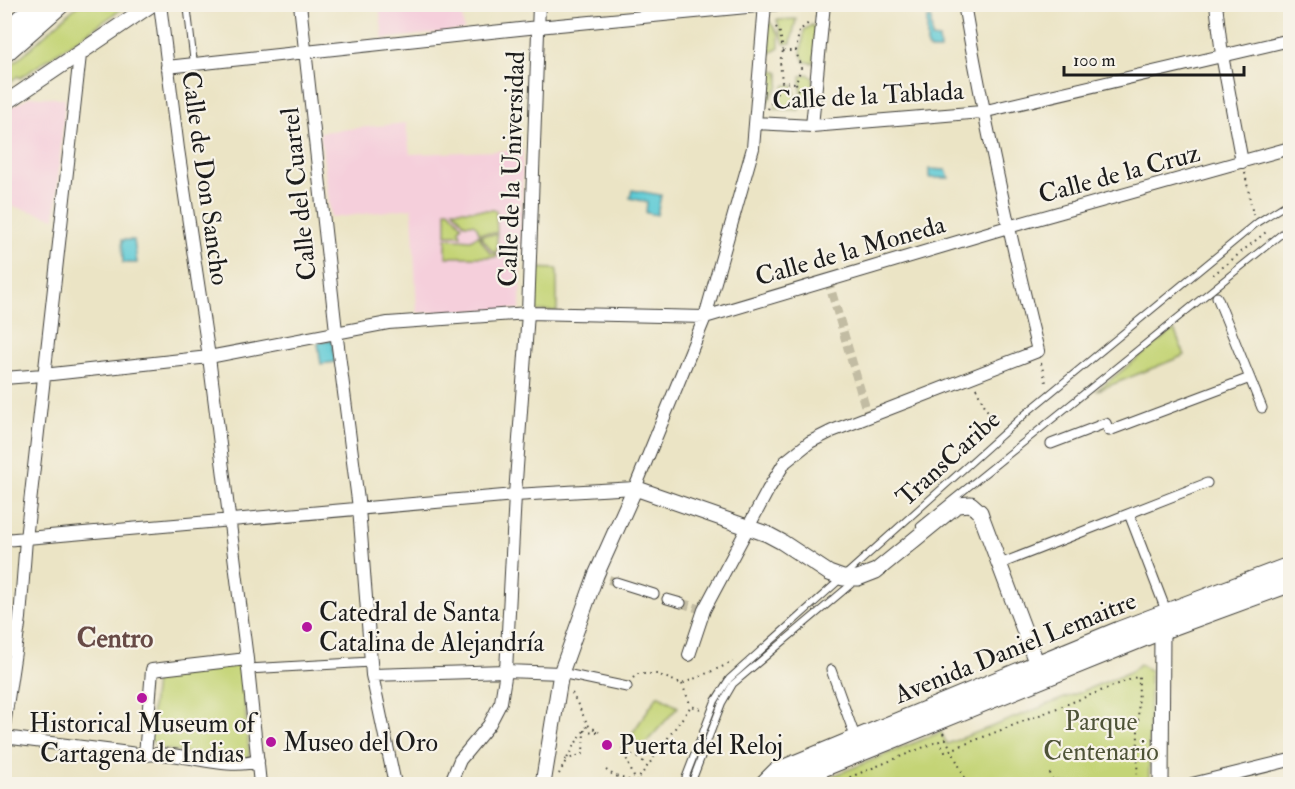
<svg xmlns="http://www.w3.org/2000/svg" width="1295" height="789" font-family="'IM FELL Double Pica',serif">
<rect width="100%" height="100%" fill="#f7f3e8"/>
<filter id="ink" filterUnits="userSpaceOnUse"><feTurbulence type="fractalNoise" baseFrequency=".0167" numOctaves="2"/><feDisplacementMap in="SourceGraphic" scale="12" xChannelSelector="R" yChannelSelector="G"/><feConvolveMatrix kernelMatrix="1 2 1 2 8 2 1 2 1" color-interpolation-filters="sRGB"/></filter>
<filter id="wash" filterUnits="userSpaceOnUse"><feTurbulence type="fractalNoise" baseFrequency=".008" numOctaves="4" result="noise"/><feDisplacementMap in="SourceGraphic" scale="24" xChannelSelector="R" yChannelSelector="G"/><feGaussianBlur stdDeviation="1.35" result="paint"/><feColorMatrix in="noise" values="0 0 0 0 0 0 0 0 0 0 0 0 0 0 0 0 0 1.4 0 .05"/><feComposite in="paint" operator="in"/></filter>
<g filter="url(#wash)">
<rect width="100%" height="100%" fill="#ebe4c5"/>
<path fill="#f5cfdb" d="M 205,4 L 275,4 L 275,5 L 205,12 Z
M 379,5 L 461,5 L 464,30 L 383,39 Z
M 31,96 L 65,99 L 55,218 L 5,204 L 4,111 Z
M 406,123 L 410,154 L 523,150 L 520,309 L 417,313 L 412,208 L 331,218 L 320,132 Z"/>
<path fill="#c4d476" stroke="#707849" stroke-width="1.5" d="M 78,5 L 128,5 L 20,78 L 18,76 L 5,85 L 5,71 Z
M 796,19 L 791,43 L 784,44 L 777,20 Z
M 768,20 L 779,34 L 779,48 L 765,56 Z
M 812,25 L 818,31 L 814,63 L 805,62 L 801,54 L 804,30 Z
M 764,65 L 779,73 L 779,86 L 763,108 Z
M 808,74 L 813,78 L 812,100 L 806,107 L 801,97 L 801,76 Z
M 785,85 L 793,85 L 799,110 L 774,109 Z
M 446,210 L 449,210 L 462,225 L 459,230 L 461,235 L 446,235 Z
M 453,210 L 496,210 L 497,233 L 479,233 L 477,227 L 473,224 L 465,224 Z
M 478,235 L 490,253 L 497,254 L 497,257 L 446,257 L 446,238 L 471,240 Z
M 480,235 L 497,235 L 497,252 L 492,251 Z
M 531,268 L 557,269 L 557,311 L 530,311 Z
M 1174,330 L 1185,355 L 1096,391 Z
M 241,662 L 250,762 L 160,749 L 149,739 L 156,670 Z
M 1140,664 L 1150,671 L 1149,784 L 813,784 L 941,732 L 947,744 L 1113,679 L 1132,671 Z
M 658,695 L 678,707 L 642,747 L 629,738 Z"/>
<path fill="#5dcad5" stroke="#3c7378" stroke-width="1.5" d="M 931,18 L 932,38 L 939,39 L 940,50 L 931,50 L 927,47 L 927,19 Z
M 929,169 L 946,170 L 949,178 L 929,178 Z
M 632,190 L 661,195 L 657,215 L 646,213 L 647,202 L 630,198 Z
M 122,240 L 134,240 L 137,263 L 123,263 Z
M 332,340 L 335,362 L 321,364 L 318,343 Z"/>
</g>
<g filter="url(#ink)">
<g fill="none" stroke-linecap="round" stroke-linejoin="round">
<path stroke="#c2bca3" stroke-width="9" stroke-dasharray="9 4.5" stroke-linecap="butt" d="M 828,280 L 868,416
M 596,575 L 616,582
M 681,603 L 704,610"/>
<g stroke="#3b3a35" stroke-width="8">
<path id="service" d="M 187,4 L 194,64
M 920,526 L 1290,227
M 683,784 L 715,701 L 729,679 L 1025,414 L 1258,222 L 1290,202
M 691,784 L 722,703 L 733,684 L 855,581"/>
</g>
<g stroke="#3b3a35" stroke-width="11">
<path id="pedestrian" d="M 1217,297 L 1262,408
M 1051,444 L 1106,423 L 1109,431 L 1250,378
M 1129,514 L 1167,613
M 1000,564 L 1207,483
M 616,582 L 654,594
M 667,599 L 681,603
M 248,669 L 371,662
M 831,670 L 856,739
M 561,673 L 627,687"/>
</g>
<g stroke="#3b3a35" stroke-width="14">
<path id="minor" d="M 160,4 L 178,149 L 209,357 L 247,659 L 260,784
M 300,4 L 336,331 L 359,508 L 372,675 L 395,784
M 1216,4 L 1222,55 L 1242,162
M 167,67 L 538,27 L 778,4
M 756,123 L 812,126 L 982,112 L 1290,40
M 812,126 L 824,4
M 4,378 L 43,375 L 209,357 L 388,323 L 528,313 L 705,317 L 1008,227 L 1290,148
M 4,540 L 515,495 L 635,488 L 705,317 L 753,148 L 765,4
M 689,655 L 704,610 L 768,490 L 785,462 L 810,442 L 832,431 L 1038,351 C 1010,236 984,121 964,4
M 372,675 L 506,671 L 561,673
M 4,726 L 20,618 L 26,539 L 80,55
M 4,737 L 145,755 C 182,750 222,771 258,761
M 145,755 L 152,670 L 247,659
M 450,784 L 460,760 L 489,725 L 501,702 L 506,671 L 515,495 L 528,313 L 539,4
M 1192,784 L 1290,760"/>
</g>
<g stroke="#3b3a35" stroke-width="17">
<path id="tertiary" d="M 4,104 L 152,4
M 543,784 L 561,673 L 596,575 L 635,488 L 767,534 L 782,542 L 829,573 L 843,578 L 858,578 L 876,571 L 957,505 L 971,504 L 980,512 L 982,518 L 1041,675
M 1161,784 L 1162,630"/>
</g>
<g stroke="#3b3a35" stroke-width="20">
<path id="secondary" d="M 4,33 L 37,4
M 4,54 L 61,4
M 764,784 L 776,772 L 1118,631 L 1290,566
M 782,784 L 1162,630 L 1290,583"/>
</g>
<path stroke="#3b3a35" stroke-width="2" stroke-dasharray="1.5 4.5" stroke-linecap="butt" d="M 776,27 L 780,33 L 783,50
M 783,51 L 796,51 L 801,68 L 796,83 L 782,82 L 780,61 Z
M 796,51 L 799,31 L 811,21
M 796,83 L 802,105
M 768,109 L 782,82
M 1245,173 L 1253,215
M 1213,275 L 1266,232
M 1041,363 L 1047,386
M 976,388 L 996,428
M 633,678 L 637,674 L 657,674 L 682,684 L 733,662
M 682,684 L 691,706
M 572,693 L 588,725 L 599,732
M 943,733 L 968,784
M 622,748 L 636,782 L 639,784
M 622,748 L 647,764
M 565,760 L 583,754 L 584,731 L 597,732
M 606,770 L 615,776 L 636,782
M 1050,773 L 1053,784
M 559,774 L 573,747 L 588,725
M 636,782 L 691,706 L 701,709
M 833,784 L 939,741 L 945,752 L 1139,676 L 1137,784"/>
<use href="#service" stroke="#fff" stroke-width="6"/>
<use href="#pedestrian" stroke="#fff" stroke-width="9"/>
<use href="#minor" stroke="#fff" stroke-width="12"/>
<use href="#tertiary" stroke="#fff" stroke-width="15"/>
<use href="#secondary" stroke="#fff" stroke-width="18"/>
</g>
</g>
<g fill="#b5179e" stroke="#f7f3e8" stroke-width="2">
<circle cx="307" cy="627" r="6"/>
<circle cx="142" cy="698" r="6"/>
<circle cx="271" cy="742" r="6"/>
<circle cx="607" cy="745" r="6"/>
</g>
<g text-anchor="middle" stroke-width="4.5" stroke-linejoin="round" paint-order="stroke">
<g font-size="26" fill="#1c1c1c" stroke="#f7f3e8">
<text transform="translate(868 95) rotate(-3)" y="9">Calle de la Tablada</text>
<text transform="translate(511 169) rotate(-88)" y="9">Calle de la Universidad</text>
<text transform="translate(1119 173) rotate(-15)" y="9">Calle de la Cruz</text>
<text transform="translate(206 178) rotate(82)" y="9">Calle de Don Sancho</text>
<text transform="translate(298 194) rotate(-96)" y="9">Calle del Cuartel</text>
<text transform="translate(850 250) rotate(-16)" y="9">Calle de la Moneda</text>
<text transform="translate(948 458) rotate(-42)" y="9">TransCaribe</text>
<text transform="translate(1015 647) rotate(-22)" y="9">Avenida Daniel Lemaitre</text>
</g>
<g font-size="26" fill="#1c1c1c" stroke="#f7f3e8" text-anchor="start">
<text x="319" y="621">Catedral de Santa<tspan x="319" dy="30">Catalina de Alejandría</tspan></text>
<text x="142" y="732" text-anchor="middle">Historical Museum of<tspan x="142" dy="30">Cartagena de Indias</tspan></text>
<text x="283" y="751">Museo del Oro</text>
<text x="619" y="754">Puerta del Reloj</text>
</g>
<g font-size="26" fill="#4e5337" stroke="#f7f3e8">
<text x="1101" y="730">Parque<tspan x="1101" dy="30">Centenario</tspan></text>
</g>
<g font-size="27" font-weight="bold" fill="#674a46" stroke="#f7f3e8">
<text x="115" y="647">Centro</text>
</g>
</g>
<rect width="1295" height="789" fill="none" stroke="#f7f3e8" stroke-width="24"/>
<path d="M1064 66v9h180v-9" fill="none" stroke="#1c1c1c" stroke-width="3"/>
<text x="1073" y="66" font-size="18" fill="#1c1c1c" stroke="#f7f3e8" stroke-width="4.5" paint-order="stroke">100 m</text>
</svg>
